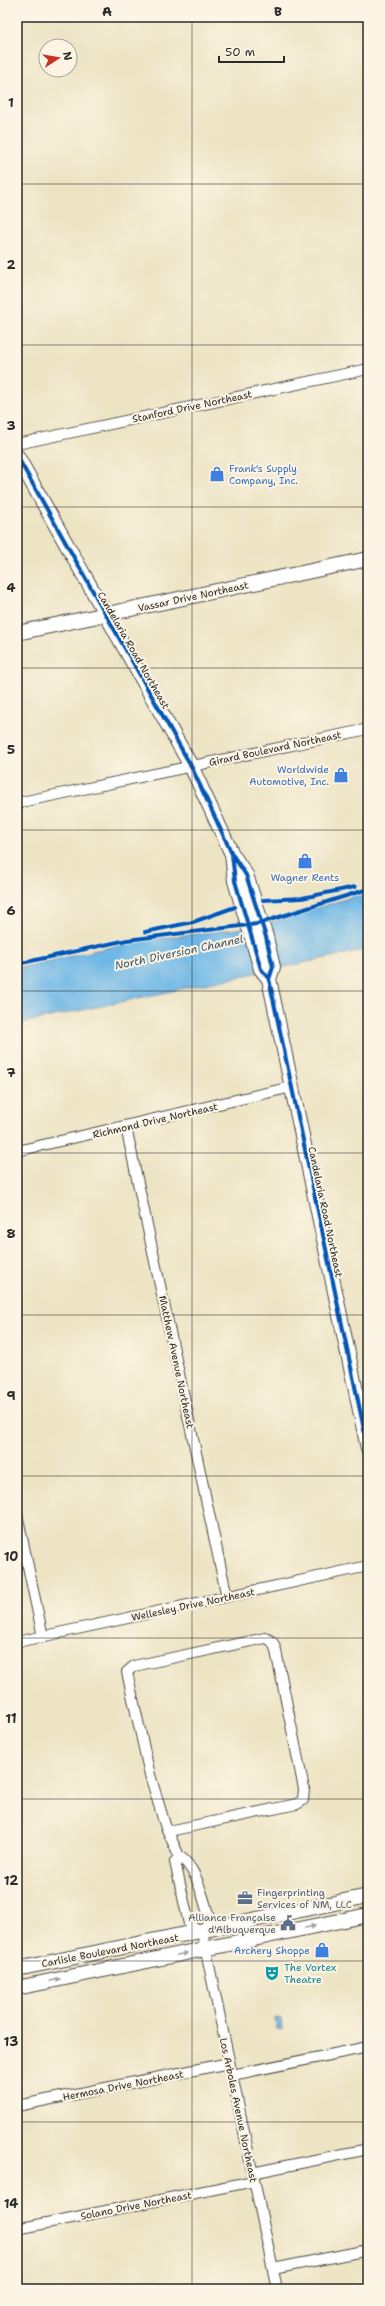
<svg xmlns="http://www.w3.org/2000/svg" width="385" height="2306" font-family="'Shantell Sans',sans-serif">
<rect width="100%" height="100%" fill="#fcf5e5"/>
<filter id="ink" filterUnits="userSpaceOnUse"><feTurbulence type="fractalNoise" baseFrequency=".025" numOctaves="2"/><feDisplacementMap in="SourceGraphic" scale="8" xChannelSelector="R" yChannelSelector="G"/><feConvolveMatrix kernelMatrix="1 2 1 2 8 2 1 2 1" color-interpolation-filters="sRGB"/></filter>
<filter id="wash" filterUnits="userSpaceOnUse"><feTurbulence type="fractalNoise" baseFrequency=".012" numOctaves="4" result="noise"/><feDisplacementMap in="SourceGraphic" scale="16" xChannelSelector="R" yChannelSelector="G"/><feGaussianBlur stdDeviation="0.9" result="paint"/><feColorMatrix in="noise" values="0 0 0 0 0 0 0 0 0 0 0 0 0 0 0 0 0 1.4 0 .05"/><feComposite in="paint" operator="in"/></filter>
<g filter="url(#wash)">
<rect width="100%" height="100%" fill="#ede4c4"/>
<path fill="#6eb7e6" stroke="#4c7188" d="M 368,892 L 368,949 L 17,1024 L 17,968 L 142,940 L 238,929 L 274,921 Z
M 275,2018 L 281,2019 L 282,2030 L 277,2029 Z"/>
</g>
<g filter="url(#ink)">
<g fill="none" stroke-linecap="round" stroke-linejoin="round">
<g stroke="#484742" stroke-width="12">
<path id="street" d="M 17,444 L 368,369
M 17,803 L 368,729
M 126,1127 L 227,1597
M 17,1151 L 292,1087
M 17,1514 L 43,1637
M 17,1642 L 368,1566
M 169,1831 L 297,1804 L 303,1800 L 304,1789 L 276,1651 C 274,1644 273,1640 265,1638 L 134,1666 L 127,1672 L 150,1775 L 165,1825 L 179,1856
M 179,1856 C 198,1869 203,1899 210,1920 L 202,1932 L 189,1924 L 175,1862 Z
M 202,1932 L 277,2289
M 232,2075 L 368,2047
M 17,2106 L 229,2063
M 252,2173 L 368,2149
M 17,2229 L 254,2181
M 273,2269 L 368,2250"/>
</g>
<g stroke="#484742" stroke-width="16">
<path id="secondary" d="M 17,456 L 191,766 L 232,854 L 246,875 L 266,937 L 273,967 L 269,979
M 17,633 L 368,559
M 232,854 L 235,881 L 261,969 L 269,979 L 368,1448
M 17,1969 L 368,1896
M 17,1988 L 368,1915"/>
</g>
<use href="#street" stroke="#fff" stroke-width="10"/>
<use href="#secondary" stroke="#fff" stroke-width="14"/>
<g stroke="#fcf5e5" stroke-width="6">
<path id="cycleway" d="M 17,456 L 191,766 L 232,854 L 246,875 L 266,937 L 273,967 L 269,979
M 232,854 L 235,881 L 261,969 L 269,979 L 368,1448
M 263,900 L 302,898 L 355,887
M 145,932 L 193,922 L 235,907
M 17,964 L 127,940 L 257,924 L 368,889"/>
</g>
<use href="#cycleway" stroke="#0057b8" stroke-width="4"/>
</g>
<defs><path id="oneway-solid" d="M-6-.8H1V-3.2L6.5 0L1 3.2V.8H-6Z"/></defs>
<g fill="#a0a0a0">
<use href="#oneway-solid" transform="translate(310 1927) rotate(-12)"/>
<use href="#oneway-solid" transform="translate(182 1954) rotate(-12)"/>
<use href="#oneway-solid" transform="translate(55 1980) rotate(-12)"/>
</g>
</g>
<path fill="none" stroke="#2b2b2b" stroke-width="1" stroke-opacity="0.55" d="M 192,17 L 192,2289M 17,184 L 368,184M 17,345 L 368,345M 17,507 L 368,507M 17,668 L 368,668M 17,830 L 368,830M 17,991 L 368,991M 17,1153 L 368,1153M 17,1315 L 368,1315M 17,1476 L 368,1476M 17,1638 L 368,1638M 17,1799 L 368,1799M 17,1961 L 368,1961M 17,2122 L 368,2122"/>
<defs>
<g id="shop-bare" transform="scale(1.2)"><path d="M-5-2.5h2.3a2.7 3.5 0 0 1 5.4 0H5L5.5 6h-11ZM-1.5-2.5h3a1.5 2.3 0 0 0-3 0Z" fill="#3f7fe0" stroke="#fcf5e5" stroke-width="2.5" paint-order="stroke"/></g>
<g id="office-bare" transform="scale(1.2)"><path d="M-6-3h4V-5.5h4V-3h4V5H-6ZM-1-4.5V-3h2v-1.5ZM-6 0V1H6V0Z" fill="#5c6f8a" stroke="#fcf5e5" stroke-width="2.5" paint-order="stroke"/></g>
<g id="civic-bare" transform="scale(1.2)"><path d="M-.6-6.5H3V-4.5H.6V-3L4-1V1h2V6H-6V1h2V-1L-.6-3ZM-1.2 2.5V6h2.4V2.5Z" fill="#5c6f8a" stroke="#fcf5e5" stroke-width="2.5" paint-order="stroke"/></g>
<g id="theatre-bare" transform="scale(1.2)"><path d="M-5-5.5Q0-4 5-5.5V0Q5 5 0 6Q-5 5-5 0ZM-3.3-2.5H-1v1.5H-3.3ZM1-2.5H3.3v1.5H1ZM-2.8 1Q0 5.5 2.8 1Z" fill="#0f9aa8" stroke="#fcf5e5" stroke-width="2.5" paint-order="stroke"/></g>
</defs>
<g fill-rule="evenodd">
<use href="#shop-bare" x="217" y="474"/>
<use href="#shop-bare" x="341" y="775"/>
<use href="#shop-bare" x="305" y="861"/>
<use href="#office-bare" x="245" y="1898"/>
<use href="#civic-bare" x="288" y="1923"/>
<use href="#shop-bare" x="322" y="1950"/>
<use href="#theatre-bare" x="272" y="1973"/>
</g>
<g text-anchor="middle" stroke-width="4" stroke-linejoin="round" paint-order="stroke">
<g font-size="10" fill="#2b2b2b" stroke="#fcf5e5">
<text transform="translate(192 406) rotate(-12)" y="4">Stanford Drive Northeast</text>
<text transform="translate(193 596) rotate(-12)" y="4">Vassar Drive Northeast</text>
<text transform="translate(134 650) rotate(60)" y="4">Candelaria Road Northeast</text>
<text transform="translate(275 748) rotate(-12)" y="4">Girard Boulevard Northeast</text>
<text transform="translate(155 1120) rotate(-13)" y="4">Richmond Drive Northeast</text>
<text transform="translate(326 1212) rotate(78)" y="4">Candelaria Road Northeast</text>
<text transform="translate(177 1362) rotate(78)" y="4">Matthew Avenue Northeast</text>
<text transform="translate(193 1604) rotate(-12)" y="4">Wellesley Drive Northeast</text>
<text transform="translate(110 1950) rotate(-11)" y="4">Carlisle Boulevard Northeast</text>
<text transform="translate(123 2085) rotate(-11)" y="4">Hermosa Drive Northeast</text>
<text transform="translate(239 2110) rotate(78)" y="4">Los Arboles Avenue Northeast</text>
<text transform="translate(136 2205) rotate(-11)" y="4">Solano Drive Northeast</text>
</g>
<g font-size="10" fill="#366cbe" stroke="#fcf5e5" text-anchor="end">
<text x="229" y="472" text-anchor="start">Frank's Supply<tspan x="229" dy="12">Company, Inc.</tspan></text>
<text x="329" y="773">Worldwide<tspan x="329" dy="12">Automotive, Inc.</tspan></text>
<text x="305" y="881" text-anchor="middle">Wagner Rents</text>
<text x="310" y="1954">Archery Shoppe</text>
</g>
<g font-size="10" fill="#4e5e75" stroke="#fcf5e5" text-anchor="start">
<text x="257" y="1896">Fingerprinting<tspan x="257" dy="12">Services of NM, LLC</tspan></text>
<text x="276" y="1921" text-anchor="end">Alliance Française<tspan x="276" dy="12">d'Albuquerque</tspan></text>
</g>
<g font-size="10" fill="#0d838f" stroke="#fcf5e5" text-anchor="start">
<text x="284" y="1971">The Vortex<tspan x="284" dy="12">Theatre</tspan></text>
</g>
<g font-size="11" font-style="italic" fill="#3f5563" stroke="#fcf5e5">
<text transform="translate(179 952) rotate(-12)" y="4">North Diversion Channel</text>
</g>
</g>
<rect width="385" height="2306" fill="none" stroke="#fcf5e5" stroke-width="44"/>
<g transform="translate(58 58) rotate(78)"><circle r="19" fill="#fcf5e5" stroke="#a8a49b"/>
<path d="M0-3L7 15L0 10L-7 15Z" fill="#c8321e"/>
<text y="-6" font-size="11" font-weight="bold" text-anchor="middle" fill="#2b2b2b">N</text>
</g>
<path d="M219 56v6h65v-6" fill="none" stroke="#2b2b2b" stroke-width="2"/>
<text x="225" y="56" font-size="12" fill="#2b2b2b" stroke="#fcf5e5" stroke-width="3" paint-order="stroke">50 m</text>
<rect x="22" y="22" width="341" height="2262" fill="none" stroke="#2b2b2b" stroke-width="1.5"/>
<g font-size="13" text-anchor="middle" font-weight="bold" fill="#2b2b2b">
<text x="107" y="16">A</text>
<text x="278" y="16">B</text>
<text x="11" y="107">1</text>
<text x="11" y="269">2</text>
<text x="11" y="430">3</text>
<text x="11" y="592">4</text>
<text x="11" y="754">5</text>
<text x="11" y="915">6</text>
<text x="11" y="1077">7</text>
<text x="11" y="1238">8</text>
<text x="11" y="1400">9</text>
<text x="11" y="1561">10</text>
<text x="11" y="1723">11</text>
<text x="11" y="1885">12</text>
<text x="11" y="2046">13</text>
<text x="11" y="2208">14</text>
</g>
</svg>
